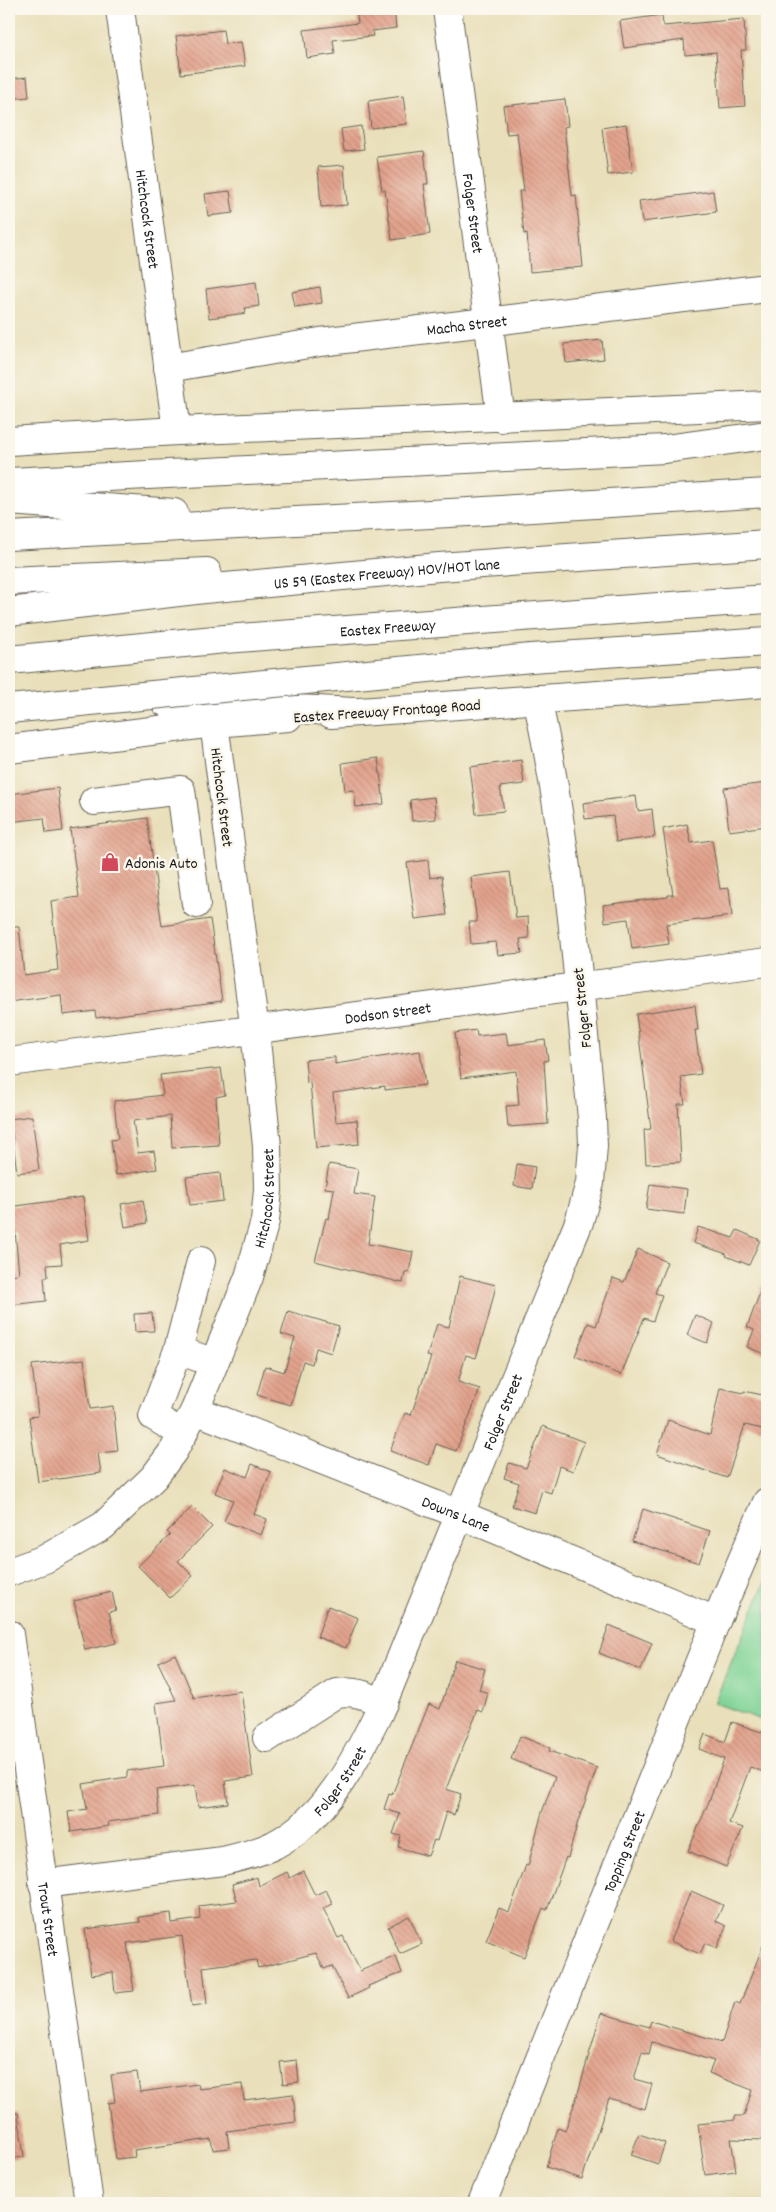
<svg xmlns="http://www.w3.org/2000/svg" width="776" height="2212" font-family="Dekko,sans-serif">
<defs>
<pattern id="building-back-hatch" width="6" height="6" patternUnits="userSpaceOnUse" patternTransform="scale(1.25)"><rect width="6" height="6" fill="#e2a38d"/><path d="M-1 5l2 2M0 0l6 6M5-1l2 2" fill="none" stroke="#c18c79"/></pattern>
</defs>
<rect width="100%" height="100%" fill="#fbf7ec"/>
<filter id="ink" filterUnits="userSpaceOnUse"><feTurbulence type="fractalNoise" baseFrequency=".02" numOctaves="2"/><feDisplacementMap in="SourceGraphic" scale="10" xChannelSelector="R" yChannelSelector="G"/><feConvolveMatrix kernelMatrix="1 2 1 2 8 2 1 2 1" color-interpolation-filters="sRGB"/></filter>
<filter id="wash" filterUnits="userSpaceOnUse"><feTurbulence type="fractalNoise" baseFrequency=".0096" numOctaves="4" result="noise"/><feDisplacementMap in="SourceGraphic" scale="20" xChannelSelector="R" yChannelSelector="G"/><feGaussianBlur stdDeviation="1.12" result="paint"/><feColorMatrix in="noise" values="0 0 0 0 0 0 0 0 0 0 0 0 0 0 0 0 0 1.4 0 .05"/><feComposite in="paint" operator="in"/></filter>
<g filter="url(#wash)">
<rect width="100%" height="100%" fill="#e9e0bb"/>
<path fill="#7fd396" stroke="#4e7859" d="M 767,1577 L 767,1722 L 714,1703 Z"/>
<g id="blocks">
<path fill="url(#building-back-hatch)" d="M 356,9 L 394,9 L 396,28 L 372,31 L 373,36 L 333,40 L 335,54 L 307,58 L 304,30 L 358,23 Z
M 662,15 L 663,26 L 744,19 L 746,50 L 741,50 L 745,106 L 720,108 L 716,52 L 685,55 L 684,40 L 624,48 L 620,21 Z
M 223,30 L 225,44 L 241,42 L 245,66 L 181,74 L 176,36 Z
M 27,77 L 29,97 L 9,99 L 9,79 Z
M 403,96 L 407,124 L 371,128 L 368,101 Z
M 565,99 L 568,126 L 564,127 L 572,196 L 576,195 L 583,267 L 530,272 L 527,233 L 524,234 L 519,191 L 524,191 L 517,133 L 507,134 L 503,106 Z
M 626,124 L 633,172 L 608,175 L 602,128 Z
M 361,126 L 364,149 L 344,151 L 341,129 Z
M 424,151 L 428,184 L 424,184 L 430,234 L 392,240 L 385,190 L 382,190 L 377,157 Z
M 344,165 L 347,205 L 321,207 L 318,167 Z
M 230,191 L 233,213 L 208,216 L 205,194 Z
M 713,191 L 716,212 L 642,222 L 639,201 Z
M 256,282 L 259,306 L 245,308 L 246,313 L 209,318 L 206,289 Z
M 320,287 L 322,303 L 295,307 L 292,292 Z
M 602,340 L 604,359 L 566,363 L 564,344 Z
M 378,758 L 384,804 L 356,807 L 354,790 L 345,791 L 342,763 Z
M 521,760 L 524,784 L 500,787 L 504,811 L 476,814 L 470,767 Z
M 767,783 L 767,826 L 729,831 L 724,788 Z
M 58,788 L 63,831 L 46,833 L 44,818 L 9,822 L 9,794 Z
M 636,796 L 638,811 L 652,809 L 655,837 L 616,842 L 613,816 L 585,819 L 583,803 Z
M 434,797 L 436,819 L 412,821 L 410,800 Z
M 147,818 L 162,926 L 210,919 L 222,1001 L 96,1018 L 95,1011 L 63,1015 L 61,995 L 9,1002 L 9,927 L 19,927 L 24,975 L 58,970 L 51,901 L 79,897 L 70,829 Z
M 687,824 L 691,843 L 712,840 L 720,889 L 729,888 L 732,916 L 666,924 L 669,944 L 632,949 L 628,919 L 605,922 L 603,905 L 668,897 L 668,895 L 673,895 L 663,829 Z
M 428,860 L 430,878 L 442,876 L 447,915 L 415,919 L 407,863 Z
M 510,872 L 516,918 L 528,917 L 529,938 L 520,939 L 522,953 L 498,955 L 496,942 L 471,944 L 469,922 L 477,922 L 471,877 Z
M 695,1005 L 698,1030 L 695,1030 L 701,1074 L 681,1077 L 685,1104 L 678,1104 L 681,1162 L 646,1164 L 644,1130 L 651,1129 L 636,1014 Z
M 476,1030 L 477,1036 L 506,1033 L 508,1045 L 545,1040 L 548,1060 L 544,1061 L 548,1124 L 508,1127 L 506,1106 L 519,1105 L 516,1071 L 461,1078 L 455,1033 Z
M 420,1051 L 425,1085 L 385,1090 L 385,1086 L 333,1093 L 336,1122 L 357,1120 L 359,1144 L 316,1148 L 310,1082 L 307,1083 L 305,1060 L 335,1057 L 335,1064 Z
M 221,1068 L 225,1095 L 216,1097 L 219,1145 L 172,1148 L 170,1116 L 133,1121 L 138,1153 L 154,1151 L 157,1169 L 116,1175 L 111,1140 L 118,1139 L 114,1101 L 163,1095 L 160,1075 Z
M 32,1116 L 39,1170 L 17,1173 L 10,1119 Z
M 329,1164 L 358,1169 L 354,1194 L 375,1197 L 368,1244 L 413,1252 L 409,1272 L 405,1272 L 403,1283 L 315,1261 L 326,1218 L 329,1219 L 334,1189 L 325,1188 Z
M 517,1164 L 535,1167 L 532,1189 L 514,1186 Z
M 220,1173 L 223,1201 L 190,1205 L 186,1177 Z
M 650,1184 L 687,1189 L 684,1214 L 646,1209 Z
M 83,1197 L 89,1240 L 60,1245 L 62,1264 L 47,1265 L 48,1277 L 44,1277 L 46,1301 L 10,1305 L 9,1275 L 19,1274 L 15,1231 L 9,1232 L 9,1207 Z
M 143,1200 L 147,1223 L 125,1227 L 121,1204 Z
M 698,1227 L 733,1238 L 737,1230 L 760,1240 L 749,1265 L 726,1256 L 727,1254 L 693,1243 Z
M 638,1249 L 667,1262 L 655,1293 L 662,1295 L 653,1321 L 644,1318 L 621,1375 L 575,1356 L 588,1323 L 596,1326 L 613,1278 L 624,1282 Z
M 460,1276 L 496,1285 L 488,1319 L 476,1358 L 466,1355 L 458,1382 L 480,1389 L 456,1451 L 436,1444 L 429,1465 L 390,1451 L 405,1413 L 411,1415 L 431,1357 L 427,1356 L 437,1324 L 449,1327 Z
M 766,1277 L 767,1277 L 767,1355 L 747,1347 L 754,1330 L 747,1327 Z
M 288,1311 L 339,1326 L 331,1353 L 316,1348 L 312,1364 L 303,1361 L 291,1405 L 257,1395 L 265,1366 L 284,1372 L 295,1338 L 281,1334 Z
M 152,1313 L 154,1331 L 135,1332 L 134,1314 Z
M 695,1315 L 714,1323 L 707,1343 L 687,1335 Z
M 84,1359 L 90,1409 L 113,1406 L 118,1451 L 98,1453 L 101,1473 L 38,1482 L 29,1417 L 38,1416 L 32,1365 Z
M 720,1388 L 744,1393 L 744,1391 L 767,1396 L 767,1430 L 745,1425 L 727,1478 L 657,1454 L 668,1420 L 710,1435 Z
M 543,1426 L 584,1442 L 573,1471 L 559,1466 L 551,1493 L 542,1490 L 535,1513 L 512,1506 L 519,1483 L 504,1478 L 509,1463 L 526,1468 Z
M 252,1464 L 271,1472 L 254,1514 L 267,1519 L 261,1535 L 224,1521 L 233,1500 L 215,1493 L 225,1468 L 247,1477 Z
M 192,1507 L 212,1527 L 178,1561 L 193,1576 L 170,1598 L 138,1566 L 170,1535 L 167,1532 Z
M 643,1509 L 710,1531 L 699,1563 L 632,1541 Z
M 112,1592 L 116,1610 L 109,1612 L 116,1643 L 85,1650 L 74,1601 Z
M 328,1606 L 358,1618 L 346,1648 L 317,1637 Z
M 609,1625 L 652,1643 L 641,1670 L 599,1653 Z
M 175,1654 L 194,1698 L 241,1691 L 253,1777 L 225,1781 L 228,1803 L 198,1807 L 195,1785 L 156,1790 L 159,1815 L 108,1822 L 109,1826 L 71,1832 L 68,1812 L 87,1809 L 83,1784 L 127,1777 L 127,1771 L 164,1766 L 156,1703 L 176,1700 L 158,1662 Z
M 455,1660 L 485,1669 L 479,1690 L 488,1693 L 483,1712 L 478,1710 L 446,1789 L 461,1794 L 454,1815 L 446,1812 L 437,1841 L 434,1840 L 428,1856 L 398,1847 L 401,1836 L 393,1834 L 400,1814 L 384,1809 L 389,1794 L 392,1795 L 429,1704 L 440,1709 Z
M 732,1722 L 767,1734 L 767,1773 L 750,1767 L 729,1823 L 743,1828 L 726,1867 L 688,1851 L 710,1799 L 724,1759 L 699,1749 L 705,1734 L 725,1742 Z
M 520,1736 L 550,1748 L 549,1751 L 597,1768 L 578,1821 L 568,1858 L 566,1857 L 547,1910 L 543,1908 L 524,1957 L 486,1941 L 499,1908 L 509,1912 L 526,1865 L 528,1866 L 542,1812 L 555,1777 L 511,1759 Z
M 303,1871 L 315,1895 L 326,1890 L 333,1904 L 323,1908 L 338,1938 L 343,1936 L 360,1971 L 396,1956 L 402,1973 L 368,1986 L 369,1988 L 348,1998 L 332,1966 L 324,1969 L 316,1953 L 258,1968 L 256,1960 L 203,1967 L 207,2004 L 192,2006 L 182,1936 L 127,1943 L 134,1991 L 115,1993 L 113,1972 L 91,1975 L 85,1929 L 140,1922 L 139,1917 L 171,1913 L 172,1923 L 200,1919 L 199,1906 L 237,1901 L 232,1884 L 257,1877 L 259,1886 L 287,1872 L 290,1878 Z
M 691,1891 L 723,1905 L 716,1921 L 726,1926 L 717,1948 L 705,1943 L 700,1954 L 670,1941 Z
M 409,1916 L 422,1944 L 400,1954 L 388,1927 Z
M 766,1938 L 766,2140 L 731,2139 L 736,2171 L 705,2175 L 698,2124 L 735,2120 L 735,2116 L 744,2116 L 752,2090 L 709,2073 L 714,2061 L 652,2042 L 649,2054 L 642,2052 L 634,2079 L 652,2084 L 645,2109 L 609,2098 L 582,2179 L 546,2167 L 558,2128 L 565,2131 L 578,2093 L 601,2013 L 649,2027 L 651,2021 L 722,2042 L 735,2002 L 740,2004 Z
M 297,2060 L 299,2082 L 283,2084 L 280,2062 Z
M 137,2072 L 140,2092 L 198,2084 L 199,2089 L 242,2084 L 244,2100 L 293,2094 L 296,2122 L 227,2131 L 229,2148 L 213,2150 L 211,2139 L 134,2150 L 135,2157 L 116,2159 L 108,2103 L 115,2102 L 111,2075 Z
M 18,2113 L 24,2157 L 9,2159 L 9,2114 Z
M 639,2134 L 665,2143 L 658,2164 L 631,2155 Z"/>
</g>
</g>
<g filter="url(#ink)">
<use href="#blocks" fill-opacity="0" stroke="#646154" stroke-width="1"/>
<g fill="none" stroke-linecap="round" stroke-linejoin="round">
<g stroke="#646154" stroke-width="30">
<g id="minor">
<path id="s1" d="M 120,9 L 177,431"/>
<path id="s2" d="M 447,9 L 501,418"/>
<path id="s3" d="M 168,368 L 320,342 L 767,288"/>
<path d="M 94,801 L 181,790 L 196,904"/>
<path id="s4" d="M 9,1062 L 767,962"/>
<path d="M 178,1350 L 201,1261"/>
<path id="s5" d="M 195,1410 L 459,1514 L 716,1621"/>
<path d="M 183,1434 L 153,1416 L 178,1350 L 214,1363"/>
<path id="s6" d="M 9,1572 L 45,1559 L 103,1526 L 154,1477 L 174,1450 L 195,1410 L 249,1277 L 265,1221 L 268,1190 L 267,1146 L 255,1031 L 214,723"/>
<path id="s7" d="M 9,1634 L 89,2203"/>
<path d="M 267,1738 L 337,1693 C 355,1690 367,1696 383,1703"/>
<path id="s8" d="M 43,1884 L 223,1861 C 240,1857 258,1853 274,1845 C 327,1817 354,1763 379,1712 L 579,1222 L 590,1183 L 593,1146 L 592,1118 C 578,978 568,837 537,699"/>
<path id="s9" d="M 482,2203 L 716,1621 L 767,1502"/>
</g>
</g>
<g stroke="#646154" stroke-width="30">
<path id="major" d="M 9,441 L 177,431 L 767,405
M 331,714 L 767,683
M 9,749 L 214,723 L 288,717"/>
</g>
<g stroke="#646154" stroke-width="30">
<g id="highway">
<path d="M 9,482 L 665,449 L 767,435"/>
<path d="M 9,501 L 174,513"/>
<path d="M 9,536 L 469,512 L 767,493"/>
<path d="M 9,581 L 207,572"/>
<path id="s10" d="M 9,612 L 204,589 L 439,567 L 767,544"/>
<path d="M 531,658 L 767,642"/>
<path id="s11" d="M 9,660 L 225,639 L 767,599"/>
<path d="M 165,702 L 354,712"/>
</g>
</g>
<use href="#minor" stroke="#fff" stroke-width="28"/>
<use href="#major" stroke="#fff" stroke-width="28"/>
<use href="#highway" stroke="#fff" stroke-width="28"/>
<g stroke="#646154" stroke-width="30" stroke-linecap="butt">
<path id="highway-bridge" d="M 9,709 L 531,658"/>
</g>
<use href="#highway-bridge" stroke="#fff" stroke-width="28"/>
</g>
</g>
<defs>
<g id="shop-bare" transform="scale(1.5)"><path d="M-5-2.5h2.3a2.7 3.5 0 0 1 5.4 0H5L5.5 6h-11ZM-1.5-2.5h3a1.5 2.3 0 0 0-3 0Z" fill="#d1495b" stroke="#fbf7ec" stroke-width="2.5" paint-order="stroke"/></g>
</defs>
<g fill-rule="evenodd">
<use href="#shop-bare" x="110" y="862"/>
</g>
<g text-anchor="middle" stroke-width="5" stroke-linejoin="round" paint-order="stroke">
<g font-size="16" fill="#1c1c1c" stroke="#fbf7ec">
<text dy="6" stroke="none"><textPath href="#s2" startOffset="206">Folger Street</textPath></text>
<text dy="6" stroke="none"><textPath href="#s1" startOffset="212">Hitchcock Street</textPath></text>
<text dy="6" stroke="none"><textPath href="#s3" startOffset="302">Macha Street</textPath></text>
<text dy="6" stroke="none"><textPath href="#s10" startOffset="380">US 59 (Eastex Freeway) HOV/HOT lane</textPath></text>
<text dy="6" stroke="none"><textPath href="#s11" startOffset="380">Eastex Freeway</textPath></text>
<text transform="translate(387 710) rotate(-4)" y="6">Eastex Freeway Frontage Road</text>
<text transform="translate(223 797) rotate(83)" y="6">Hitchcock Street</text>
<text transform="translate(581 1008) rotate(-96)" y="6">Folger Street</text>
<text dy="6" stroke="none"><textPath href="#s4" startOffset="382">Dodson Street</textPath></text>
<text dy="6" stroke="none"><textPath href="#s6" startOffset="479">Hitchcock Street</textPath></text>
<text dy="6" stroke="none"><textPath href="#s8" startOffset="732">Folger Street</textPath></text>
<text dy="6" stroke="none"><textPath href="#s5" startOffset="281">Downs Lane</textPath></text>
<text dy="6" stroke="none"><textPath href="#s8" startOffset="328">Folger Street</textPath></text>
<text dy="6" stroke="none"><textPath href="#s9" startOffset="379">Topping Street</textPath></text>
<text dy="6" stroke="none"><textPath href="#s7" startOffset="288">Trout Street</textPath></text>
</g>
<g font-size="16" fill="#1c1c1c" stroke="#fbf7ec" text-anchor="start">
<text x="125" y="868">Adonis Auto</text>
</g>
</g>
<rect width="776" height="2212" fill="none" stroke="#fbf7ec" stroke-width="30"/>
</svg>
